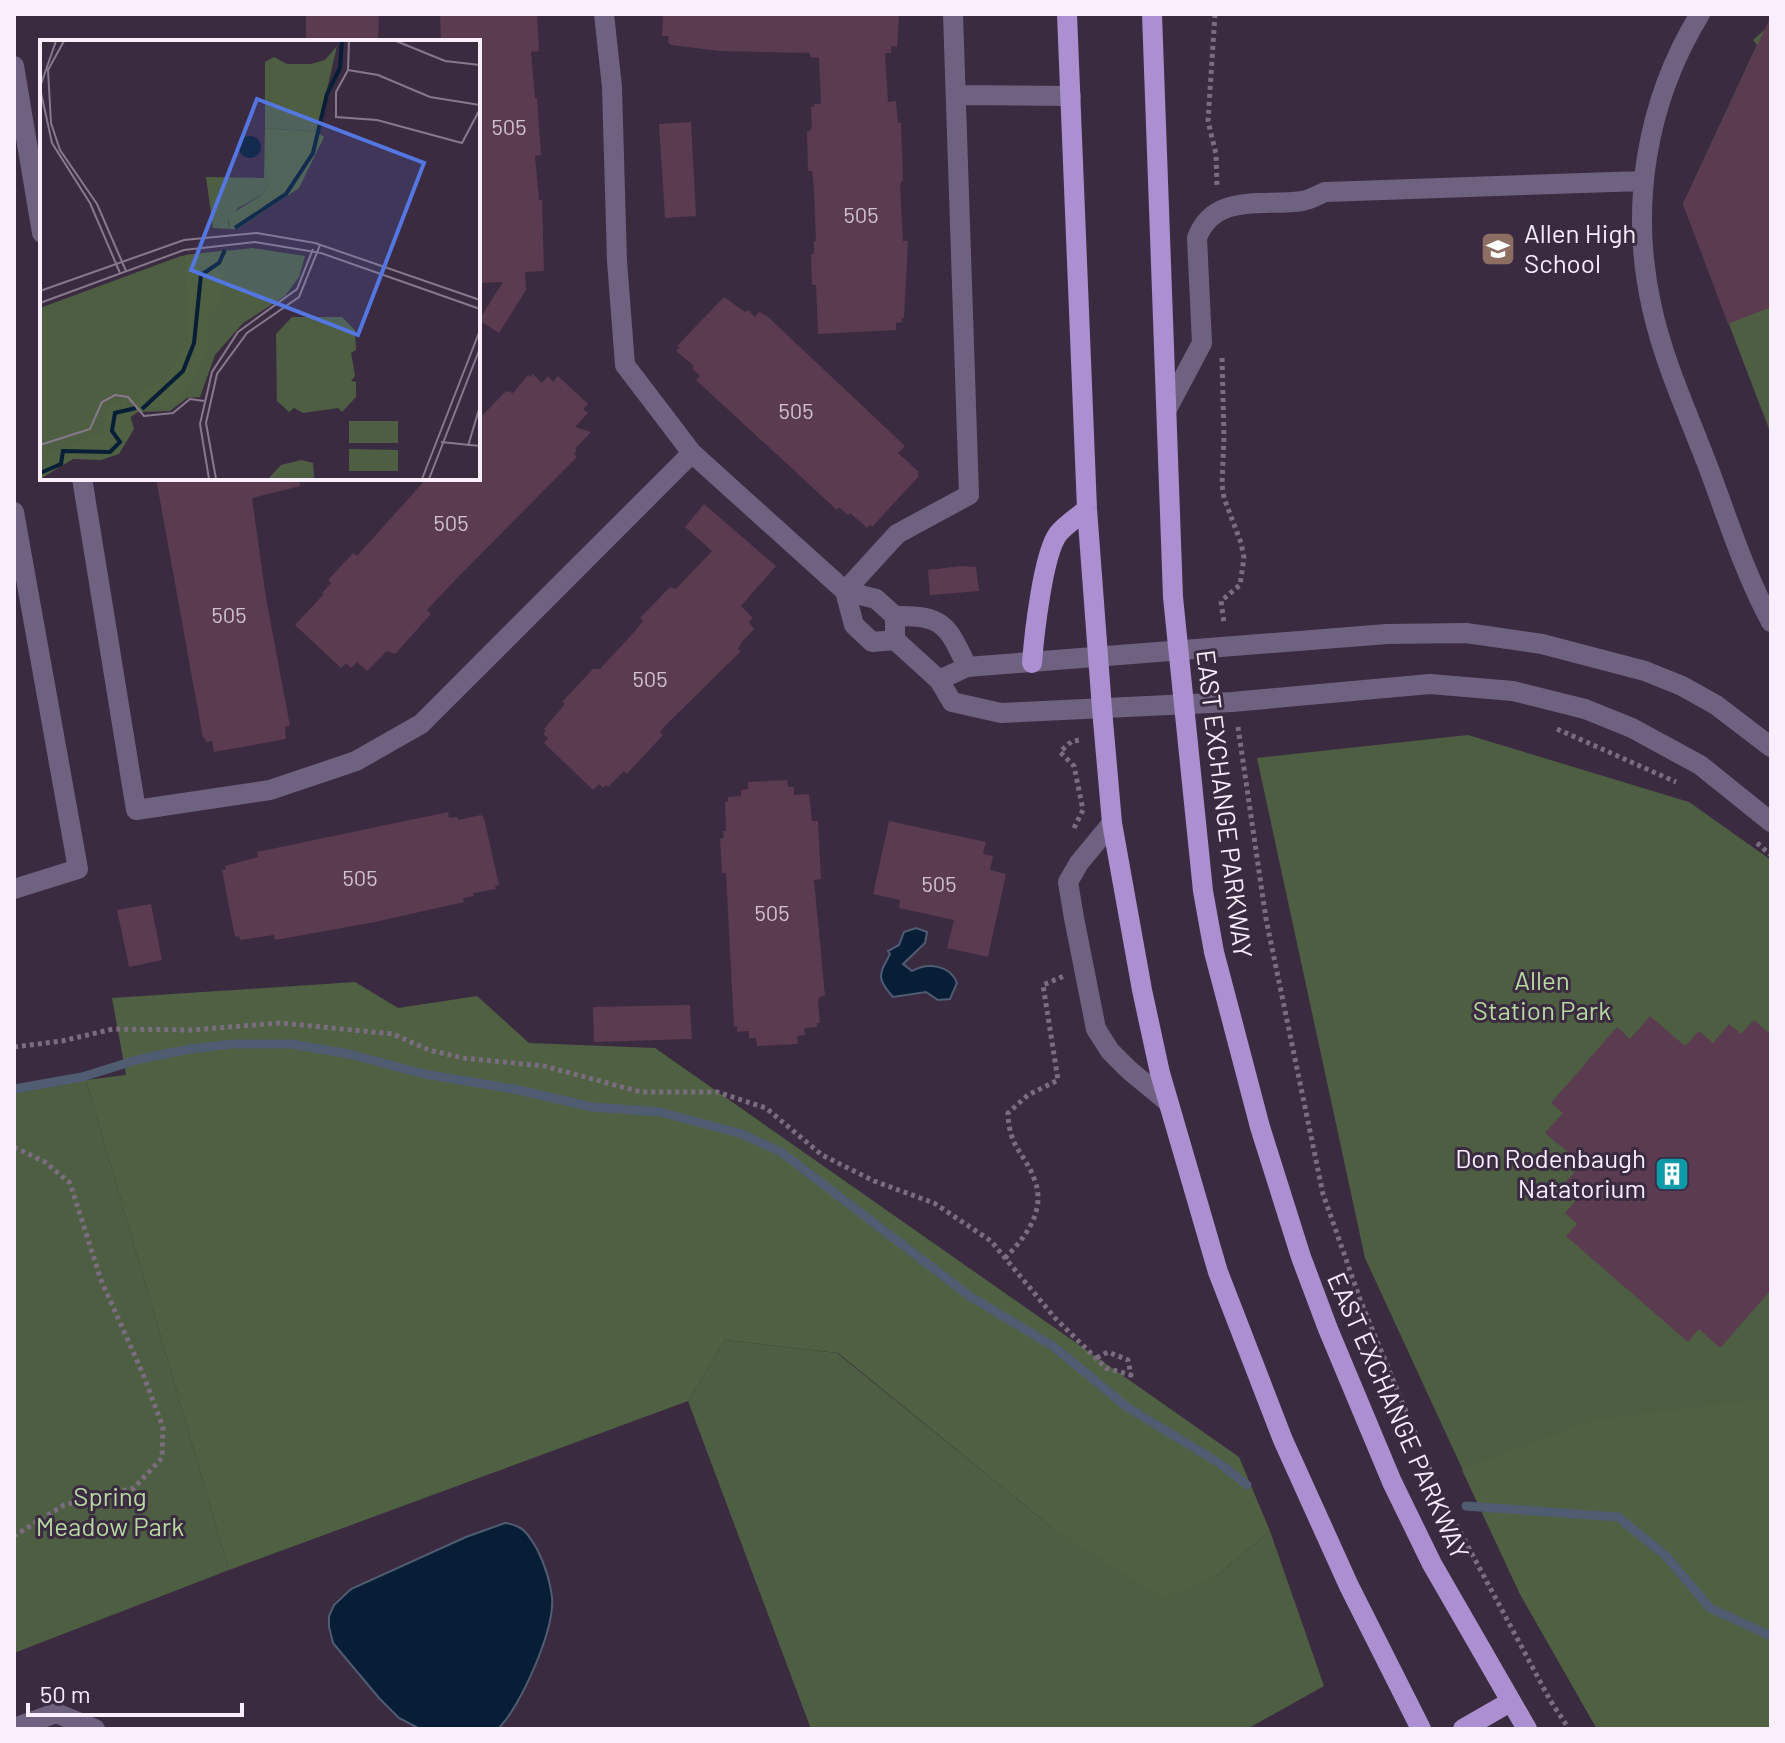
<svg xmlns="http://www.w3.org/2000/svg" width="1785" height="1743" font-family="Barlow,sans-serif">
<rect width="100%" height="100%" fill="#3b2b41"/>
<path fill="#4e5e43" d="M 1771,24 L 1771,434 L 1683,204 L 1757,45 L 1753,40 Z
M 1468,735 L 1689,802 L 1771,860 L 1771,1729 L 1597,1729 L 1520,1594 L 1365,1258 L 1257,758 Z
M 86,1080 L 229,1570 L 14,1653 L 14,1088 Z
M 725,1340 L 837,1353 L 1054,1529 L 1215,1577 L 1270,1531 L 1324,1686 L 1247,1729 L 811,1729 L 688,1401 Z"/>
<path fill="#4f6142" d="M 355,982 L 398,1008 L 477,996 L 529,1043 L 655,1048 L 1239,1457 L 1270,1531 L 1215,1577 L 1162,1598 L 1054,1529 L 838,1353 L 725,1340 L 688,1401 L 229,1570 L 86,1080 L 126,1075 L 112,998 Z
M 1771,1398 L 1771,1729 L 1597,1729 L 1520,1594 L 1462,1470 L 1593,1420 Z"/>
<path fill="#071e36" stroke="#4f5c71" stroke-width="2" d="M 916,928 L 927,932 L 925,943 L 903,964 L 912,971 C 928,962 950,965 957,983 L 950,999 L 938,1000 L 926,992 L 893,997 C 876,978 879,975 890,954 L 888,951 L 899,945 L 904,932 Z
M 505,1523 C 523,1525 528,1534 537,1549 C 544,1563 550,1581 552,1597 C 555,1629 521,1706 498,1729 L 420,1729 L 399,1718 L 379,1698 L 333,1643 L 329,1627 L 329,1616 L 334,1605 L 351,1589 L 466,1537 Z"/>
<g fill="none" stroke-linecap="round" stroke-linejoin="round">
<path stroke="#4f5c71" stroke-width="9" d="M 14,1089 L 82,1077 L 140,1059 L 190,1049 L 233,1044 L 291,1044 L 349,1054 L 424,1074 L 514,1089 L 592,1107 L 660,1112 L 742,1134 L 781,1152 L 971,1297 L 1053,1346 L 1127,1407 L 1219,1463 L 1247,1485
M 1466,1506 L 1618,1517 L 1666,1556 L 1710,1608 L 1771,1636"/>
</g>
<path fill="#5a3b4f" d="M 306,14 L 379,14 L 378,42 L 306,39 Z
M 440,14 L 537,14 L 539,51 L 531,52 L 535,98 L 537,98 L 541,155 L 535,156 L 539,200 L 542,200 L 544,271 L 525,272 L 526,290 L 499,333 L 479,320 L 503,282 L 478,283 L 478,42 L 441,42 Z
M 663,14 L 899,14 L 897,47 L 891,46 L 891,53 L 885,53 L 888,102 L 896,101 L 898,123 L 901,123 L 903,180 L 900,185 L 903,241 L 908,241 L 904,318 L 902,318 L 902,322 L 896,323 L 896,330 L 818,334 L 816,285 L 812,285 L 811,254 L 814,254 L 814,241 L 816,241 L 814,188 L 812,171 L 808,171 L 807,131 L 810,131 L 812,125 L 811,107 L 814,107 L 814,104 L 821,104 L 819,58 L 810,57 L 810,53 L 720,51 L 671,45 L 668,42 L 669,36 L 662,36 Z
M 1771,16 L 1771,307 L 1728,324 L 1683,204 Z
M 691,122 L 696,216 L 665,218 L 659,124 Z
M 724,297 L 745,312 L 748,310 L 755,317 L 759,312 L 767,316 L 905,446 L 898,453 L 919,472 L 917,474 L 919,476 L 872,527 L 870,525 L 867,528 L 850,513 L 848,515 L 839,507 L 837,510 L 696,380 L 700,376 L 692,368 L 694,366 L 676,351 L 680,347 L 677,346 Z
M 533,374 L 542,383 L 548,376 L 553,382 L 558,376 L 588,404 L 583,409 L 588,413 L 575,427 L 591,432 L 575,449 L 577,451 L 574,454 L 577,457 L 457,578 L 427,610 L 431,614 L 395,654 L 387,651 L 367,671 L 357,662 L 351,668 L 346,663 L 341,668 L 295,625 L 324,594 L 322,593 L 331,583 L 328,580 L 353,553 L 357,556 L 427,478 L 478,478 L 478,420 L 506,391 L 513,393 L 528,375 L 530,377 Z
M 156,478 L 299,478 L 300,486 L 252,498 L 266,598 L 290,726 L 285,727 L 286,739 L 214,752 L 212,741 L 206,742 L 205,738 L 203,738 Z
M 704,504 L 776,566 L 741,606 L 753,618 L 749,622 L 754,629 L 741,643 L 738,649 L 741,651 L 663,728 L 660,732 L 663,735 L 627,774 L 624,771 L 608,787 L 606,785 L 603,788 L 599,784 L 593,790 L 544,743 L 548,738 L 543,734 L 546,731 L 544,729 L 565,704 L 562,702 L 593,669 L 600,669 L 635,631 L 643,621 L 640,618 L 670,587 L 676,589 L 712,551 L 685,527 Z
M 962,566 L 976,567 L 979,591 L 930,595 L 928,570 Z
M 787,780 L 788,787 L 794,787 L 794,795 L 809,794 L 812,821 L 818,821 L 821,879 L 814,880 L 825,996 L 820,997 L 818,1001 L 820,1023 L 817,1023 L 817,1027 L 804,1028 L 805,1035 L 797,1036 L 798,1044 L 757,1046 L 756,1038 L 749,1038 L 749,1031 L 737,1032 L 737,1026 L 734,1027 L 726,873 L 722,873 L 720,839 L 724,838 L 723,831 L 726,831 L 725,802 L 728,801 L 728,797 L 741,796 L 741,790 L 748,789 L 748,782 Z
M 448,812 L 449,818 L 457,817 L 458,820 L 481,815 L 484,818 L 499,885 L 495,886 L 496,889 L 473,893 L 474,896 L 463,898 L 464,902 L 375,922 L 275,940 L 274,935 L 240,940 L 239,936 L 235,937 L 222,870 L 226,870 L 225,866 L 258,857 L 257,852 Z
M 889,821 L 986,842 L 983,854 L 993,856 L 990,870 L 1006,874 L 988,957 L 947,948 L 954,920 L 899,908 L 900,900 L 873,894 Z
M 151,904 L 162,960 L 129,967 L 117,910 Z
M 690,1005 L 692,1039 L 594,1042 L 593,1007 Z
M 1650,1016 L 1685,1046 L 1699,1031 L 1713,1043 L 1729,1024 L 1741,1034 L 1754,1020 L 1771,1035 L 1771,1290 L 1720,1348 L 1699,1329 L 1688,1342 L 1566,1236 L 1577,1224 L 1565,1213 L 1580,1196 L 1565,1183 L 1582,1164 L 1545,1133 L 1563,1113 L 1551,1103 L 1617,1027 L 1630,1039 Z"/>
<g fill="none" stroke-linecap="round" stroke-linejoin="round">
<path stroke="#7b6d80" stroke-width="5" stroke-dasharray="4 4" stroke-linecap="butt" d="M 1215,14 L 1208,121 L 1216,154 L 1217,188
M 1222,358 L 1224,437 L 1222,484 L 1224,498 L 1241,543 L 1244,558 L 1240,585 L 1221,601 L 1224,623
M 1238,727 L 1266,919 L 1323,1194 L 1361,1302 L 1440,1494 L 1550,1700 L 1569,1729
M 1557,729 L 1676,782
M 1074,828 L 1083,810 L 1074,766 L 1060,752 L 1072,741 L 1081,740
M 1757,843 L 1771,855
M 14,1047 L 62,1041 L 113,1029 L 191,1030 L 281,1023 L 393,1034 L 429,1050 L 463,1058 L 544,1066 L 641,1092 L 717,1092 L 766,1108 L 822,1155 L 874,1181 L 934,1203 L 991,1241 L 1055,1318 L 1106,1368 L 1131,1375 L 1128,1360 L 1108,1352 L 1096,1358
M 14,1147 L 45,1162 L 70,1183 L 101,1280 L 143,1374 L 163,1427 L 162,1458 L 134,1488 L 64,1505 L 14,1536
M 1005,1258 C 1025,1238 1046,1211 1035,1181 C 1025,1152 1009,1149 1008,1113 L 1028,1095 L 1058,1080 L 1043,985 L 1064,976"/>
<path stroke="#6f6281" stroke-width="20" d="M 604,14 L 612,87 L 617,261 L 625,365 L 692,453
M 1700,14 C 1646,102 1629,207 1652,308 C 1664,363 1689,416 1709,469 C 1728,520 1745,574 1771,622
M 14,66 L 42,233
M 957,95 L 1071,96
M 1167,409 L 1202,343 L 1197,238 C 1214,192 1264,207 1302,201 C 1310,200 1318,195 1325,192 L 1643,181
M 82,478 L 136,810 L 270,790 L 356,761 L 421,724 L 692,453 L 845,591 L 876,599 L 895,616 L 895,640
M 14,512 L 78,869 L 14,889
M 845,591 L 854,625 L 872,642 L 895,640 L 939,680 L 952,702 L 1001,713 L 1232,702 L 1430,684 L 1513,691 L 1585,709 L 1632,728 L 1700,765 L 1771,822
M 845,591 L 897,534 L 969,495 L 953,14
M 895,616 C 944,615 948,626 967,667
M 939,680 L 967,667 L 1387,634 L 1466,633 L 1542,644 L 1645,671 L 1682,686 L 1716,705 L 1771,747
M 1112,823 L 1079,863 L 1068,882 L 1074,918 L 1096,1029 L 1110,1051 L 1129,1070 L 1169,1103
M 14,1728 L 56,1713 L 95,1729"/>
<path stroke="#ab8fd0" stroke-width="20" d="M 1067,14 L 1087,509 L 1102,709 L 1112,823 L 1142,990 L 1160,1073 L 1218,1272 L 1283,1440 L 1349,1586 L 1421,1729
M 1152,14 L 1173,597 L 1203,891 L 1214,952 L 1260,1127 L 1301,1257 L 1328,1329 L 1392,1482 L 1432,1564 L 1527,1729
M 1032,663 C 1034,636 1043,554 1058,534 C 1065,525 1078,517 1087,509
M 1463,1729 L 1510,1702"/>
</g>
<defs>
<g id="school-square" transform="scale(1.8)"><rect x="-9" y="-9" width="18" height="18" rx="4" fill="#8d6e63" stroke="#3b2b41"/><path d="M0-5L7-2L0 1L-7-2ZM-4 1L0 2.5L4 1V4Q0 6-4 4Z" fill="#fff"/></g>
<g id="building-square" transform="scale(1.8)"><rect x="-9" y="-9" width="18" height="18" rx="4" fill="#0f9aa8" stroke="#3b2b41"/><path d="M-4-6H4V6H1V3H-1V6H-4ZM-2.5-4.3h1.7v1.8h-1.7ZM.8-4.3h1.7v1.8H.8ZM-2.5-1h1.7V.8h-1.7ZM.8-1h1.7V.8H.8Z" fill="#fff"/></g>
</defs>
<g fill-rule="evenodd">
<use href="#school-square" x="1498" y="249"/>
<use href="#building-square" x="1672" y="1174"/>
</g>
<g text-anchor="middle" stroke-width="6" stroke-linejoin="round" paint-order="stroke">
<g font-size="22" fill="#d0c1d1">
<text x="509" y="135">505</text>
<text x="861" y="223">505</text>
<text x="796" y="419">505</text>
<text x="451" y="531">505</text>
<text x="229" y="623">505</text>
<text x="650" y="687">505</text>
<text x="360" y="886">505</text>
<text x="939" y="892">505</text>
<text x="772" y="921">505</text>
</g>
<g font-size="26" fill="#f8eefc" stroke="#3b2b41" text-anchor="start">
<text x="1524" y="243">Allen High<tspan x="1524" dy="30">School</tspan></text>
<text x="1646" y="1168" text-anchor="end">Don Rodenbaugh<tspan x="1646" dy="30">Natatorium</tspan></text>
</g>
<g font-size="26" fill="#f8eefc" stroke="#3b2b41">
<text transform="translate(1224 804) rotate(83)" y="9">EAST EXCHANGE PARKWAY</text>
<text transform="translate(1398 1416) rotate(66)" y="9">EAST EXCHANGE PARKWAY</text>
</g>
<g font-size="26" fill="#b7d8a0" stroke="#3b2b41">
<text x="1542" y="990">Allen<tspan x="1542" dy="30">Station Park</tspan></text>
<text x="110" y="1506">Spring<tspan x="110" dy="30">Meadow Park</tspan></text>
</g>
</g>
<g transform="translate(40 40)">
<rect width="440" height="440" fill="#3b2b41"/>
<path d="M 297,6 L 277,92 L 225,88 L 225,22 L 234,17 L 247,24 L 271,24 L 285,20 ZM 166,137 L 224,138 L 228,144 L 223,154 L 198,168 L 188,182 L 190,189 L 173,188 ZM 213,208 L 265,216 L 259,237 L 245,256 L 203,283 L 175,315 L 160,357 L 147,358 L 130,371 L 98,372 L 0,439 L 0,268 L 141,216 ZM 252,277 L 302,277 L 315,290 L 316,310 L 311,313 L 315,336 L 311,341 L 316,342 L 316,357 L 302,372 L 298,368 L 263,373 L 254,368 L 249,372 L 237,361 L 236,294 ZM 309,381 L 358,381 L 358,403 L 309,403 ZM 309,409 L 358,410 L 358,431 L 309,431 ZM 261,420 L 273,423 L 274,439 L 228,439 L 241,425 Z" fill="#4e5e43"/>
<path d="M 225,88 L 277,92 L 284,97 L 259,148 L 198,189 L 190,189 L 188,176 L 223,154 L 228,144 L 224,138 ZM 189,210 L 180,261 L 168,277 L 168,307 L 154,336 L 136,365 L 99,370 L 95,362 L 104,348 L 125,340 L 148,303 L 145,215 ZM 86,361 L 94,389 L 79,414 L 61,420 L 33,419 L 0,439 L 0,424 L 9,413 L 62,393 L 69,366 Z" fill="#4f6142"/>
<path d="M199 107a11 11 0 1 1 22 0a11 11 0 1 1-22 0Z" fill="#071e36"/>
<path fill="none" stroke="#071e36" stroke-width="4" d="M 195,188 L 246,154 L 273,113 L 287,54 L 300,28 L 302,1M 102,369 L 143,331 L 154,303 L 161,235 L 179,223 L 185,210M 0,433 L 21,424 L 23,411 L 70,412 L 80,402 L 72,391 L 75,373 L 96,368"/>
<path fill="none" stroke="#87798c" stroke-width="2" d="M 24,1 L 8,30 L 11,83 L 20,110 L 57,164 L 86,231M 309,1 L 308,30 L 296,52 L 296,77 L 337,80 L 422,103 L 440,69M 356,1 L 405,21 L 440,25M 308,30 L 338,35 L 390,57 L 440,65M 0,47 L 16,1M 0,48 L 12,103 L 50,163 L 80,233M 0,251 L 144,200 L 217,193 L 275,203 L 440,260M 0,263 L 144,210 L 215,202 L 281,213 L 440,269M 0,265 L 0,298M 401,402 L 440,406M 0,405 L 50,389 L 62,362 L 75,355 L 88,357 L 104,376 L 133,373 L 150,359 L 164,361M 428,406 L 440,366M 169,439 L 160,384 L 172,332 L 198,292 L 257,249 L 273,209M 176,439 L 166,383 L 177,334 L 207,293 L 259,257 L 280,205M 382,439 L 440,290M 389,439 L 440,308"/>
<path fill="#5476e1" fill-opacity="0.15" stroke="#5476e1" stroke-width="4" d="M 217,59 L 384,123 L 318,295 L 151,230 Z"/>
<rect width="440" height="440" fill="none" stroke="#f8eefc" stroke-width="4"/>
</g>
<rect width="1785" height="1743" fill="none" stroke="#f8eefc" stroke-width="32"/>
<path d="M28 1703v12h214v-12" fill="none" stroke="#f8eefc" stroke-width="4"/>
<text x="40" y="1703" font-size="24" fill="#f8eefc" stroke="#3b2b41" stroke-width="6" paint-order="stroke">50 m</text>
</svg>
